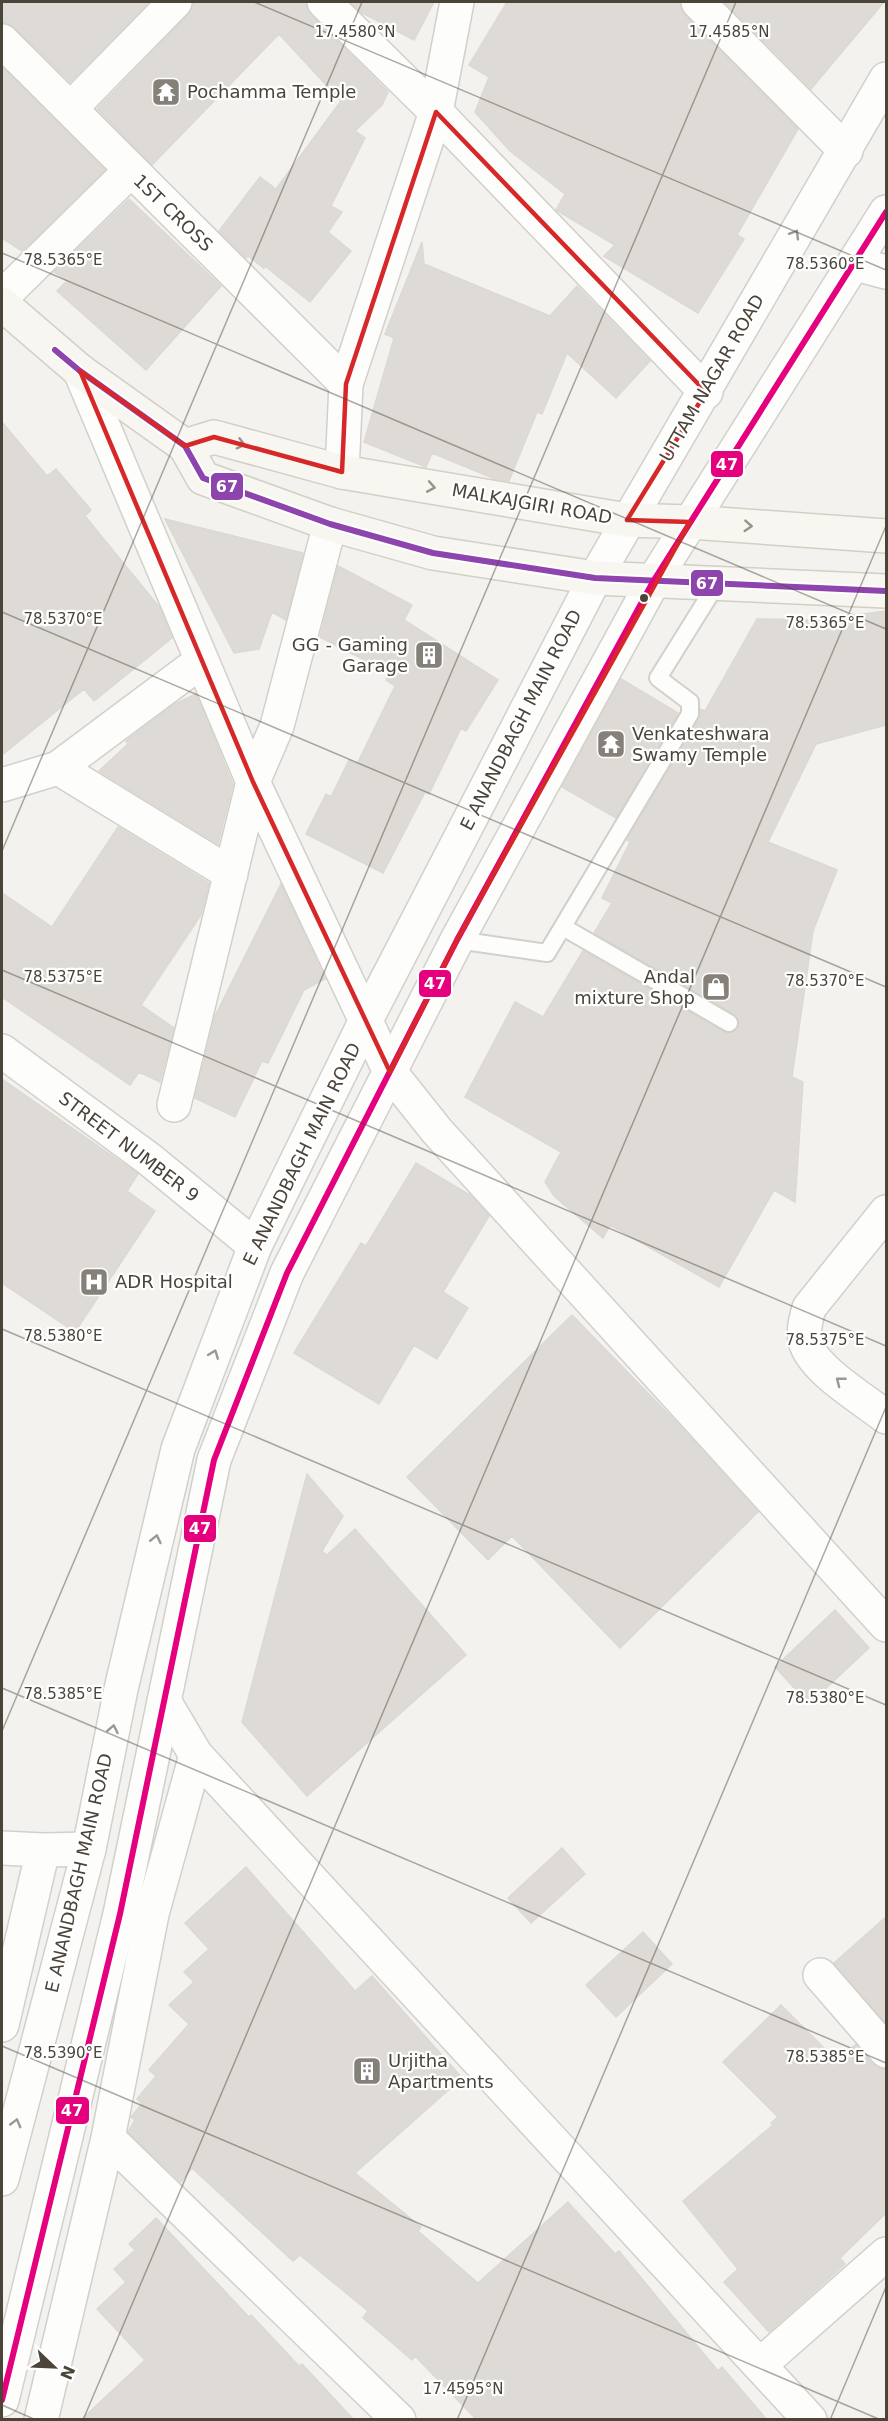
<svg xmlns="http://www.w3.org/2000/svg" width="888" height="2421" font-family="'DejaVu Sans',sans-serif">
<rect width="100%" height="100%" fill="#f4f2ee"/>
<path fill="#dedbd6" stroke="#dcd9d4" stroke-width="1.5" d="M 2,2 L 149,2 L 70,82 L 15,28 L 2,23 Z
M 193,2 L 306,2 L 311,15 L 388,92 L 382,105 L 355,131 L 365,138 L 331,206 L 342,212 L 328,232 L 351,251 L 310,302 L 265,266 L 264,268 L 248,256 L 246,258 L 219,231 L 260,177 L 276,189 L 341,101 L 279,34 L 152,165 L 97,109 L 188,15 Z
M 350,2 L 434,2 L 414,40 L 362,13 Z
M 507,2 L 680,2 L 685,15 L 798,129 L 737,235 L 744,239 L 698,313 L 604,256 L 615,245 L 556,210 L 565,194 L 510,151 L 475,112 L 489,77 L 469,65 Z
M 724,2 L 884,2 L 811,89 Z
M 2,67 L 105,170 L 22,251 L 2,238 Z
M 129,199 L 221,286 L 146,370 L 57,291 L 67,281 L 54,272 Z
M 422,242 L 424,264 L 550,316 L 577,286 L 650,361 L 616,398 L 567,353 L 542,414 L 537,412 L 509,481 L 495,479 L 432,453 L 426,467 L 364,442 L 394,338 L 385,334 Z
M 2,422 L 47,476 L 56,469 L 91,510 L 85,516 L 160,608 L 172,638 L 94,701 L 84,689 L 2,755 Z
M 165,519 L 303,553 L 286,620 L 272,612 L 259,649 L 234,653 Z
M 338,566 L 412,605 L 404,620 L 498,680 L 466,731 L 461,728 L 429,794 L 425,792 L 383,873 L 306,834 L 326,794 L 331,797 L 349,760 L 357,764 L 395,686 L 386,680 L 390,673 L 320,637 Z
M 886,611 L 886,725 L 816,744 L 768,842 L 837,870 L 813,931 L 792,1077 L 803,1082 L 795,1202 L 774,1190 L 719,1287 L 610,1225 L 603,1238 L 554,1196 L 545,1182 L 561,1152 L 465,1097 L 515,1002 L 543,1017 L 583,951 L 724,1032 L 730,1033 L 738,1029 L 739,1022 L 734,1014 L 594,933 L 612,903 L 602,898 L 630,842 L 627,840 L 699,719 L 700,709 L 705,711 L 757,619 L 814,620 Z
M 621,679 L 678,713 L 616,818 L 562,787 Z
M 196,694 L 233,784 L 218,844 L 99,771 L 128,744 L 126,741 L 175,704 Z
M 118,827 L 209,883 L 201,915 L 141,1005 L 174,1028 L 160,1082 L 139,1072 L 130,1085 L 2,997 L 2,893 L 52,927 Z
M 281,884 L 325,979 L 304,990 L 268,1063 L 262,1061 L 235,1117 L 195,1098 L 215,1016 Z
M 2,1079 L 138,1174 L 127,1191 L 155,1211 L 75,1332 L 2,1283 Z
M 416,1163 L 470,1195 L 489,1216 L 443,1292 L 468,1308 L 437,1359 L 414,1345 L 379,1404 L 294,1353 L 361,1243 L 366,1246 Z
M 572,1315 L 676,1422 L 758,1512 L 620,1648 L 512,1536 L 488,1560 L 407,1477 Z
M 307,1474 L 343,1516 L 322,1551 L 327,1555 L 355,1529 L 466,1655 L 307,1796 L 242,1722 Z
M 835,1610 L 869,1648 L 809,1704 L 775,1667 Z
M 562,1848 L 585,1874 L 531,1923 L 508,1898 Z
M 246,1867 L 355,1991 L 372,1976 L 462,2078 L 355,2173 L 421,2227 L 418,2231 L 478,2283 L 568,2202 L 615,2254 L 619,2251 L 718,2371 L 722,2367 L 767,2420 L 477,2420 L 415,2356 L 412,2360 L 363,2318 L 368,2311 L 300,2255 L 293,2261 L 192,2168 L 181,2182 L 128,2132 L 135,2120 L 131,2117 L 142,2104 L 137,2099 L 156,2076 L 149,2070 L 189,2024 L 169,2005 L 194,1982 L 184,1972 L 209,1949 L 185,1923 Z
M 886,1917 L 886,2023 L 834,1963 Z
M 643,1932 L 672,1964 L 616,2017 L 586,1985 Z
M 781,2005 L 837,2061 L 856,2044 L 872,2064 L 886,2069 L 886,2213 L 840,2258 L 845,2264 L 769,2332 L 724,2282 L 738,2269 L 683,2201 L 773,2125 L 771,2123 L 778,2117 L 723,2062 Z
M 156,2218 L 249,2317 L 251,2315 L 299,2366 L 302,2364 L 354,2420 L 81,2420 L 145,2360 L 97,2309 L 126,2282 L 114,2269 L 135,2250 L 129,2244 Z"/>
<g fill="none" stroke-linecap="round" stroke-linejoin="round">
<g stroke="#d2d0cb" stroke-width="20">
<path id="service" d="M 563,927 L 729,1023
M 457,940 L 547,953 L 690,714 L 690,702 L 658,678 L 716,585"/>
</g>
<g stroke="#d2d0cb" stroke-width="36">
<path id="minor" d="M 324,2 L 436,112 L 706,392
M 698,2 L 846,151
M 2,41 L 346,384
M 70,109 L 175,2
M 856,264 L 886,272
M 2,297 L 130,171
M 80,371 L 253,782 L 390,1072 L 437,1131 L 886,1625
M 342,472 L 346,384 L 436,112 L 457,2
M 58,768 L 231,874
M 2,785 L 58,768 L 200,662
M 2,1051 L 149,1159 L 255,1246
M 174,1105 L 253,782 L 277,726 L 330,524
M 886,1212 L 809,1308 C 806,1319 803,1329 805,1340 C 810,1368 865,1400 886,1417
M 164,1701 L 196,1755 L 810,2420
M 2,1848 L 43,1850
M 820,1975 L 886,2051
M 2,2025 L 43,1850 L 89,1849
M 108,2138 L 399,2420
M 761,2364 L 886,2254
M 41,2420 L 108,2138 L 152,1914 L 196,1755"/>
</g>
<g stroke="#d2d0cb" stroke-width="36">
<path id="tertiary" d="M 2,2179 L 89,1849 L 121,1689 L 178,1449 L 255,1246 L 366,1020 L 595,578 L 886,79
M 2,2400 L 120,1914 L 214,1460 L 287,1273 L 457,940 L 654,580 L 886,212"/>
</g>
<g stroke="#d3cfc5" stroke-width="36">
<path id="secondary" d="M 2,304 L 80,371 L 185,446 L 203,478 L 330,524 L 433,553 L 595,578 L 886,591
M 185,446 L 214,437 L 342,472 L 627,520 L 690,522 L 886,536"/>
</g>
<use href="#service" stroke="#fdfdfc" stroke-width="16"/>
<use href="#minor" stroke="#fdfdfc" stroke-width="33"/>
<use href="#tertiary" stroke="#fdfdfc" stroke-width="33"/>
<use href="#secondary" stroke="#f7f6f1" stroke-width="33"/>
<g stroke="#fff" stroke-width="10">
<path id="bus-1" d="M 55,350 L 80,371 L 185,446 L 203,478 L 330,524 L 433,553 L 595,578 L 886,591"/>
</g>
<g stroke="#fff" stroke-width="10">
<path id="bus-2" d="M 2,2400 L 120,1914 L 214,1460 L 287,1273 L 457,940 L 654,580 L 886,212"/>
</g>
<use href="#bus-1" stroke="#8e44ad" stroke-width="6"/>
<use href="#bus-2" stroke="#e5007d" stroke-width="6"/>
</g>
<defs><path id="oneway-chevron" d="M-2-3.5L2.5 0L-2 3.5" fill="none" stroke-width="1.6" stroke-linecap="round" stroke-linejoin="round" transform="scale(1.5)"/></defs>
<g stroke="#9b9791">
<use href="#oneway-chevron" transform="translate(795 234) rotate(-59)"/>
<use href="#oneway-chevron" transform="translate(214 1354) rotate(-69)"/>
<use href="#oneway-chevron" transform="translate(840 1381) rotate(-142)"/>
<use href="#oneway-chevron" transform="translate(156 1539) rotate(-77)"/>
<use href="#oneway-chevron" transform="translate(113 1729) rotate(-79)"/>
<use href="#oneway-chevron" transform="translate(16 2123) rotate(-75)"/>
</g>
<g stroke="#98948c">
<use href="#oneway-chevron" transform="translate(241 444) rotate(15)"/>
<use href="#oneway-chevron" transform="translate(431 487) rotate(10)"/>
<use href="#oneway-chevron" transform="translate(748 526) rotate(4)"/>
</g>
<path fill="none" stroke="#d62828" stroke-width="4.5" stroke-linejoin="round" d="M 436,112 L 706,392 L 627,520 L 690,522 L 457,940 L 390,1072 L 253,782 L 80,371 L 185,446 L 214,437 L 342,472 L 346,384 Z"/>
<path fill="none" stroke="#4b4439" stroke-width="1.5" stroke-opacity="0.45" d="M 254,2 L 886,270M 2,253 L 886,629M 2,612 L 886,987M 2,851 L 362,2M 2,970 L 886,1346M 2,1329 L 886,1705M 2,1688 L 886,2063M 2,1731 L 736,2M 2,2046 L 881,2420M 2,2405 L 36,2420M 83,2420 L 886,526M 457,2420 L 886,1407M 830,2420 L 886,2287"/>
<defs>
<g id="temple-square" transform="scale(1.5)"><rect x="-9" y="-9" width="18" height="18" rx="4" fill="#868178" stroke="#fff"/><path d="M0-6L5-2H3V0L6.5 2.5H4V6H1.5V3h-3V6H-4V2.5H-6.5L-3 0V-2H-5Z" fill="#fff"/></g>
<g id="building-square" transform="scale(1.5)"><rect x="-9" y="-9" width="18" height="18" rx="4" fill="#868178" stroke="#fff"/><path d="M-4-6H4V6H1V3H-1V6H-4ZM-2.5-4.3h1.7v1.8h-1.7ZM.8-4.3h1.7v1.8H.8ZM-2.5-1h1.7V.8h-1.7ZM.8-1h1.7V.8H.8Z" fill="#fff"/></g>
<g id="shop-square" transform="scale(1.5)"><rect x="-9" y="-9" width="18" height="18" rx="4" fill="#868178" stroke="#fff"/><path d="M-5-2.5h2.3a2.7 3.5 0 0 1 5.4 0H5L5.5 6h-11ZM-1.5-2.5h3a1.5 2.3 0 0 0-3 0Z" fill="#fff"/></g>
<g id="hospital-square" transform="scale(1.5)"><rect x="-9" y="-9" width="18" height="18" rx="4" fill="#868178" stroke="#fff"/><path d="M-5-5h3v3.5h4V-5h3V5h-3V1.5h-4V5h-3Z" fill="#fff"/></g>
</defs>
<g fill-rule="evenodd">
<use href="#temple-square" x="166" y="92"/>
<use href="#building-square" x="429" y="655"/>
<use href="#temple-square" x="611" y="744"/>
<use href="#shop-square" x="716" y="987"/>
<use href="#hospital-square" x="94" y="1282"/>
<use href="#building-square" x="367" y="2071"/>
</g>
<circle fill="#4b4439" stroke="#fff" stroke-width="2" cx="644" cy="598" r="5"/>
<g text-anchor="middle" stroke-width="4.5" stroke-linejoin="round" paint-order="stroke">
<g font-size="18" fill="#4b4439" stroke="#fff" text-anchor="start">
<text x="187" y="98">Pochamma Temple</text>
<text x="408" y="651" text-anchor="end">GG - Gaming<tspan x="408" dy="21">Garage</tspan></text>
<text x="632" y="740">Venkateshwara<tspan x="632" dy="21">Swamy Temple</tspan></text>
<text x="695" y="983" text-anchor="end">Andal<tspan x="695" dy="21">mixture Shop</tspan></text>
<text x="115" y="1288">ADR Hospital</text>
<text x="388" y="2067">Urjitha<tspan x="388" dy="21">Apartments</tspan></text>
</g>
<g font-size="18" fill="#4b4439" stroke="#fff">
<text transform="translate(173 213) rotate(44)" y="6">1ST CROSS</text>
<text transform="translate(712 378) rotate(-60)" y="6">UTTAM NAGAR ROAD</text>
<text transform="translate(532 504) rotate(10)" y="6">MALKAJGIRI ROAD</text>
<text transform="translate(521 720) rotate(-63)" y="6">E ANANDBAGH MAIN ROAD</text>
<text transform="translate(129 1147) rotate(37)" y="6">STREET NUMBER 9</text>
<text transform="translate(302 1154) rotate(-64)" y="6">E ANANDBAGH MAIN ROAD</text>
<text transform="translate(79 1873) rotate(-77)" y="6">E ANANDBAGH MAIN ROAD</text>
</g>
</g>
<g font-size="15" text-anchor="middle" fill="#4b4439" stroke="#fff" stroke-width="4.5" stroke-linejoin="round" paint-order="stroke">
<text x="355" y="37">17.4580°N</text>
<text x="729" y="37">17.4585°N</text>
<text x="63" y="265">78.5365°E</text>
<text x="825" y="269">78.5360°E</text>
<text x="63" y="624">78.5370°E</text>
<text x="825" y="628">78.5365°E</text>
<text x="63" y="982">78.5375°E</text>
<text x="825" y="986">78.5370°E</text>
<text x="63" y="1341">78.5380°E</text>
<text x="825" y="1345">78.5375°E</text>
<text x="63" y="1699">78.5385°E</text>
<text x="825" y="1703">78.5380°E</text>
<text x="63" y="2058">78.5390°E</text>
<text x="825" y="2062">78.5385°E</text>
<text x="463" y="2394">17.4595°N</text>
</g>
<g stroke="#fff" stroke-width="2">
<rect x="710" y="450" width="34" height="28" rx="6" fill="#e5007d"/>
<rect x="210" y="472" width="34" height="29" rx="6" fill="#8e44ad"/>
<rect x="690" y="569" width="34" height="28" rx="6" fill="#8e44ad"/>
<rect x="418" y="969" width="34" height="29" rx="6" fill="#e5007d"/>
<rect x="183" y="1514" width="34" height="29" rx="6" fill="#e5007d"/>
<rect x="55" y="2096" width="35" height="29" rx="6" fill="#e5007d"/>
</g>
<g font-size="16" text-anchor="middle" font-weight="bold" fill="#fff">
<text x="727" y="470">47</text>
<text x="227" y="492">67</text>
<text x="707" y="589">67</text>
<text x="435" y="989">47</text>
<text x="200" y="1534">47</text>
<text x="72" y="2116">47</text>
</g>
<rect width="888" height="2421" fill="none" stroke="#4b4439" stroke-width="6"/>
<g transform="translate(54 2367) rotate(113)" stroke="#ffffff" stroke-width="4.5" paint-order="stroke">
<path d="M0-4.5L10 22L0 15L-10 22Z" fill="#4b4439"/>
<text y="-9" font-size="16" font-weight="bold" text-anchor="middle" fill="#4b4439">N</text>
</g>
</svg>
